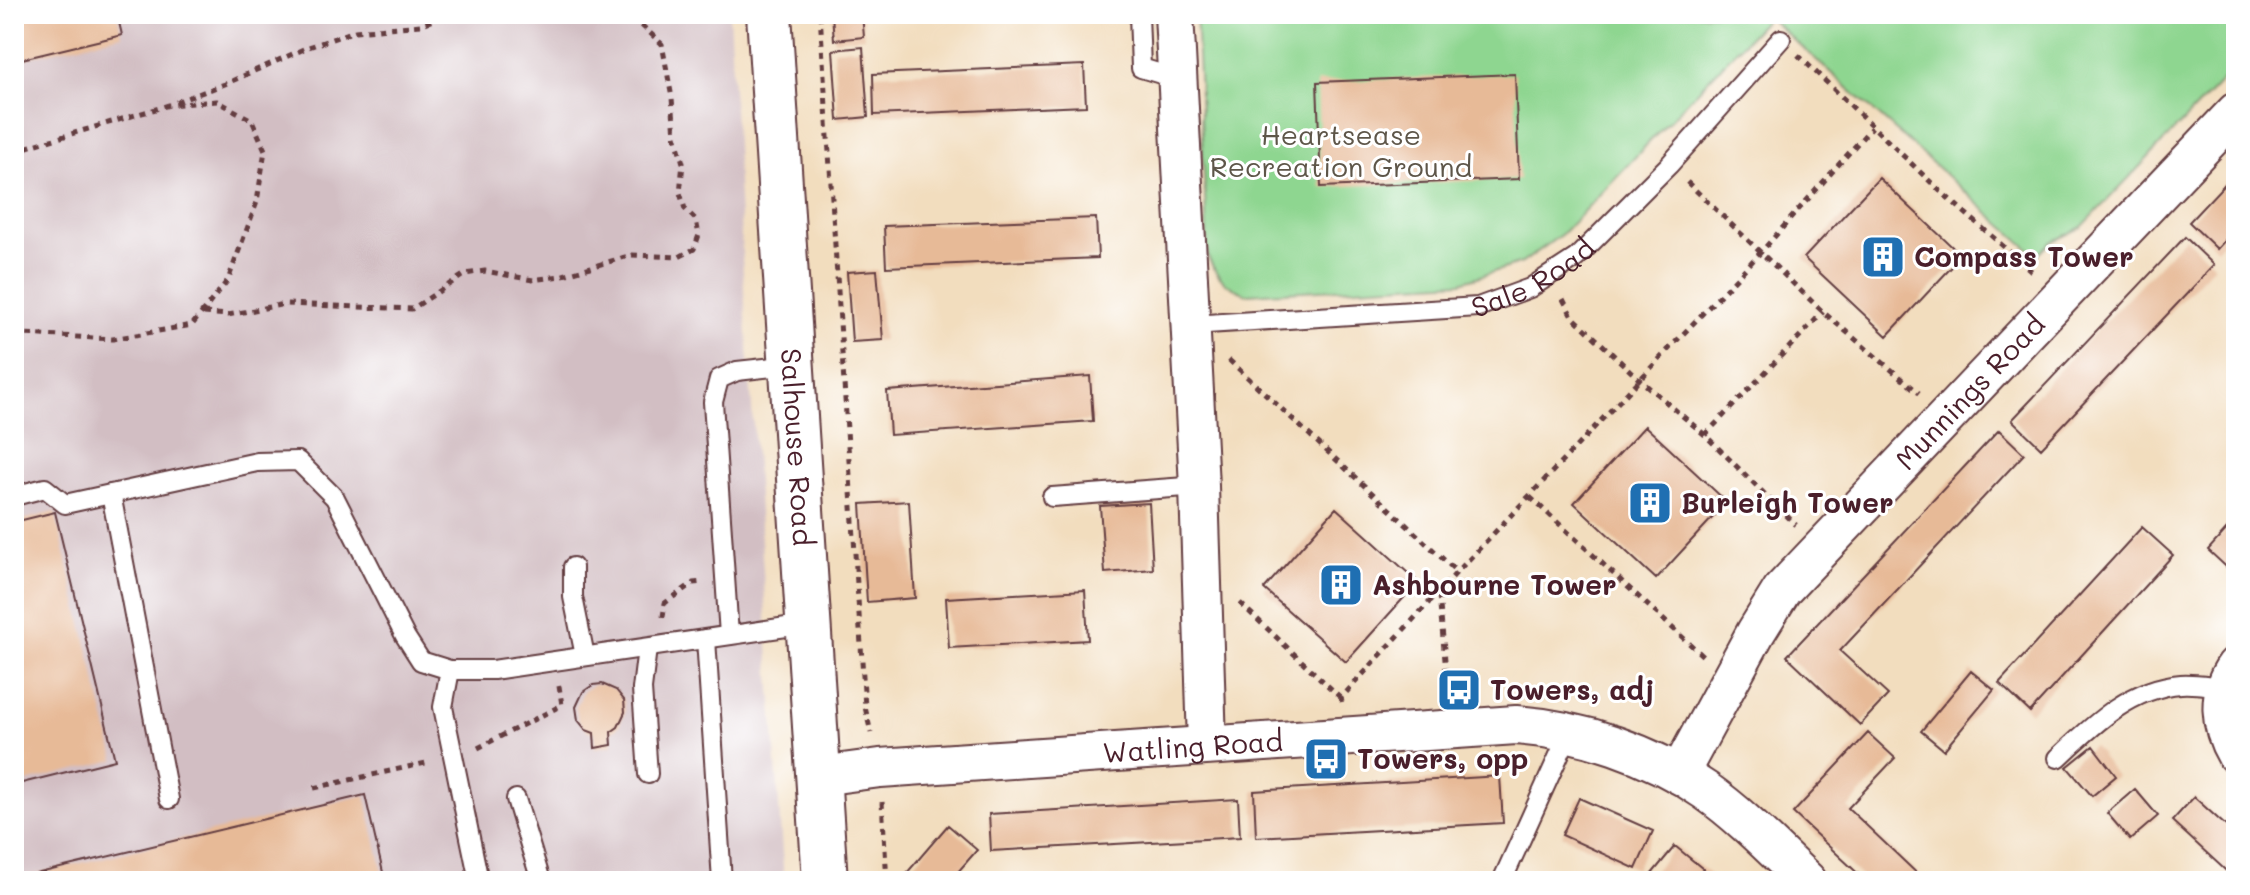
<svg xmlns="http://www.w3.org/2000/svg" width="2250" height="895" font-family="Mali,sans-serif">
<rect width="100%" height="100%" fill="#fff"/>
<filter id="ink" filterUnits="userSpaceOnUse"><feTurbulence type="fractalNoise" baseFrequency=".0125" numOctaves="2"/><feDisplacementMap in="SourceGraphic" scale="16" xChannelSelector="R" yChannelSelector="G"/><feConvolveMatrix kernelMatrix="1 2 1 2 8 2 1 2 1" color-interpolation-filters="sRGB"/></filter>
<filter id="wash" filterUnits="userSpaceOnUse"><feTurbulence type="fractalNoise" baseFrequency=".006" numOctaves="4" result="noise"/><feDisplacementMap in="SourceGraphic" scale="32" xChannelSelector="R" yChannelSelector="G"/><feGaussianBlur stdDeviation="1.8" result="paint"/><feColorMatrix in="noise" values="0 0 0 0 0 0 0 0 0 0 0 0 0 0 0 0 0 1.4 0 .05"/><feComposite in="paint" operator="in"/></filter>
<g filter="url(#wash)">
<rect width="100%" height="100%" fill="#f2ddbe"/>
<path fill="#d2bec3" d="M 14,14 L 729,14 L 743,274 L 784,881 L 14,881 Z"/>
<path fill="#8ed690" stroke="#6c7a5e" stroke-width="2" d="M 1196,14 L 2236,14 L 2236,66 L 2082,227 L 2051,242 L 2037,256 L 1768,17 L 1562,234 L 1522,263 L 1461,282 L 1247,294 C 1226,287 1217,277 1208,257 Z"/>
<g id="blocks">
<path fill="#e7ba97" d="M 14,14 L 117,14 L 122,35 L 14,61 Z
M 832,14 L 862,14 L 864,37 L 834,40 Z
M 863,47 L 868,117 L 838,120 L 833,50 Z
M 1084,65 L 1086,106 L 874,115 L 873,74 Z
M 1515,74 L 1519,179 L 1321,187 L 1317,82 Z
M 2236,172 L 2236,228 L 2217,249 L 2189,222 Z
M 1879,178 L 1962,256 L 1887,336 L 1804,258 Z
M 1096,218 L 1098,258 L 886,267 L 884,226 Z
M 2185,237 L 2214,265 L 2041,448 L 2012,420 Z
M 877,270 L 883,340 L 852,342 L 847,272 Z
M 1090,376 L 1093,421 L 890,435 L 887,391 Z
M 1645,426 L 1727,502 L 1656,579 L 1574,503 Z
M 1999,430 L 2024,454 L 1840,651 L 1888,695 L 1860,725 L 1787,656 Z
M 909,501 L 915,598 L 867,602 L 861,504 Z
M 1149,503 L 1153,569 L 1105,573 L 1100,506 Z
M 1336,508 L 1418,582 L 1346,662 L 1264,589 Z
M 55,512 L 115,760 L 14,785 L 14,522 Z
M 2236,519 L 2236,576 L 2208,550 Z
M 2142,527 L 2173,555 L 2030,712 L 1999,683 Z
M 1085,590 L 1088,640 L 949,648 L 946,598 Z
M 1971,671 L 1994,690 L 1944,750 L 1921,731 Z
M 602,684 L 616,690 L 624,700 L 625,712 L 618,727 L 611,732 L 612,745 L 595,748 L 594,733 L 586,730 L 578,720 L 576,707 L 583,692 L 593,685 Z
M 1868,733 L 1895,758 L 1848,808 L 1925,881 L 1866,881 L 1793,813 Z
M 2093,746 L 2116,776 L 2092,796 L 2067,767 Z
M 1500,776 L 1503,823 L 1256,837 L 1254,791 Z
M 2135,789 L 2158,816 L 2130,840 L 2107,813 Z
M 365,795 L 385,881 L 14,881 L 14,879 Z
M 2194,797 L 2236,835 L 2236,880 L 2172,821 Z
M 1579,798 L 1653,831 L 1636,869 L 1562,835 Z
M 1238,799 L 1240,837 L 991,851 L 989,814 Z
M 948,825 L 977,850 L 950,881 L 900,881 Z
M 1675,846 L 1708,873 L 1717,881 L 1658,881 L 1651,875 Z"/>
</g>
</g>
<g filter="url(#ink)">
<use href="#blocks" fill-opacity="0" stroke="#633c41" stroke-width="2"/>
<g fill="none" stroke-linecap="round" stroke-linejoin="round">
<g stroke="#633c41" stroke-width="22">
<g id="lane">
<path d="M 1139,14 L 1141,68 L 1178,79"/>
<path id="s1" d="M 1191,325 L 1478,307 L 1530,288 L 1576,258 L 1669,165 L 1781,39"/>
<path d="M 111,494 L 169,799"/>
<path d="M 14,496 L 45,488 L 65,504 L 257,462 L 298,461 L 335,498 L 405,636 L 421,661 L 450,670 L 493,670 L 807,624"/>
<path d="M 1052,497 L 1199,486"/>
<path d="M 573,567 L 573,597 L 585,656"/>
<path d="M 729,635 L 713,402 L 719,379 L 737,371 L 791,365"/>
<path d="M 706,639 L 722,881"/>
<path d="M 647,648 L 642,689 L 648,774"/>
<path d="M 450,670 L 443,707 L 479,881"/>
<path d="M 2058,758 C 2093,725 2130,688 2181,684 C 2195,683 2211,686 2225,687"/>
<path d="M 516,799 L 541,881"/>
<path d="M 1502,881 L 1570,731"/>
</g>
</g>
<g stroke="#633c41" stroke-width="42">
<g id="street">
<path d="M 1174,14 L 1199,486 L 1207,745"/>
<path d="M 2236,666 C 2216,693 2220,727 2236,754"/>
<path id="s2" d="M 1679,774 L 1756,632 L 1782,590 L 2236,112"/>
<path id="s3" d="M 820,776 L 880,768 L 1516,725 C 1582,730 1651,753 1706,791 C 1743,817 1775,851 1807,881"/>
</g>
</g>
<g stroke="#633c41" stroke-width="48">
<g id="secondary">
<path id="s4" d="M 769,14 L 825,881"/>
</g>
</g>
<path stroke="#633c41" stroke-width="5" stroke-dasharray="6 6" stroke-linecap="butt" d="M 820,14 L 865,707 L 871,733
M 1798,55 L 1939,190 L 2035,274
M 176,102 L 225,84 L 306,48 L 355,31 L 421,25 L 447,14
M 14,151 L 169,105 L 217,101 L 252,120 L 265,150 L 257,202 L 228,280 L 192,325 L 113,339 L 24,334 L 14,330
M 1687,182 L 1823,312 L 1919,393
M 1563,299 L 1572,316 L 1640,380 L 1705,435 L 1796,525
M 204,313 L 228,315 L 285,304 L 412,309 L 465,274 L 485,271 L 533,280 L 560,276 L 632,255 L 679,257 L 694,249 L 699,235 L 696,220 L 685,209 L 680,193 L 683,163 L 675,135 L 672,98 L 662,44 L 638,22 L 609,20 L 596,14
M 1229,360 L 1457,572
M 1705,435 L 1823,312
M 1530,497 L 1703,656
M 1439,595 L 1448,693
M 1240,603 L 1341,698
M 663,617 L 665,603 L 693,583 L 702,582
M 1342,702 L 1341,698 L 1457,572 L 1761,252 L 1872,127
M 478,748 L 562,705 L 559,686
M 314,788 L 430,762
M 882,802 L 887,881"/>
<use href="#lane" stroke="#fff" stroke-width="18"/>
<use href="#street" stroke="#fff" stroke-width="38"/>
<use href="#secondary" stroke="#fff" stroke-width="44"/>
</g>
</g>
<defs>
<g id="building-square" transform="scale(2.3)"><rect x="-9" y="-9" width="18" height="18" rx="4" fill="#1f6fb2" stroke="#fff"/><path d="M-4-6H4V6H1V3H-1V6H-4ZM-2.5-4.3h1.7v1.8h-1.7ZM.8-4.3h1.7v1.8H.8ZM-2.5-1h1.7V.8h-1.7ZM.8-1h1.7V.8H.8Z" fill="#fff"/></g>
<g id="bus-square" transform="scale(2.3)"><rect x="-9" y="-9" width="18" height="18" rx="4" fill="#1f6fb2" stroke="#fff"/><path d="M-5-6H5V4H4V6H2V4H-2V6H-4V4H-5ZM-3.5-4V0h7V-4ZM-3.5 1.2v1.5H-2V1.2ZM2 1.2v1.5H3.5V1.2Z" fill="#fff"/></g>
</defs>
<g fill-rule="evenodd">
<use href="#building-square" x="1883" y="257"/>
<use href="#building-square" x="1650" y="503"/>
<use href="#building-square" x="1341" y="585"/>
<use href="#bus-square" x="1459" y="690"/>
<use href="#bus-square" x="1326" y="759"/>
</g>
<g text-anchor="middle" stroke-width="6" stroke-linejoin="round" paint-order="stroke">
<g font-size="28" fill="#5e5649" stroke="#fff">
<text x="1341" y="145">Heartsease<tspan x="1341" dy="32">Recreation Ground</tspan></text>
</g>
<g font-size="28" font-weight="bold" fill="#4a1f2b" stroke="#fff" text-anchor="start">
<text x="1914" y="267">Compass Tower</text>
<text x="1681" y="513">Burleigh Tower</text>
<text x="1372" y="595">Ashbourne Tower</text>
<text x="1490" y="700">Towers, adj</text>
<text x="1357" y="769">Towers, opp</text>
</g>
<g font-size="28" fill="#4a1f2b" stroke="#fff">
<text dy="10" stroke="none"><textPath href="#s1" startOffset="350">Sale Road</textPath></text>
<text dy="10" stroke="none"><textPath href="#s2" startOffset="484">Munnings Road</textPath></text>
<text dy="10" stroke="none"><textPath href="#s4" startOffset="434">Salhouse Road</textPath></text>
<text dy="10" stroke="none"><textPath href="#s3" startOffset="374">Watling Road</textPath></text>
</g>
</g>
<rect width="2250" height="895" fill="none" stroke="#fff" stroke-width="48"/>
</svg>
